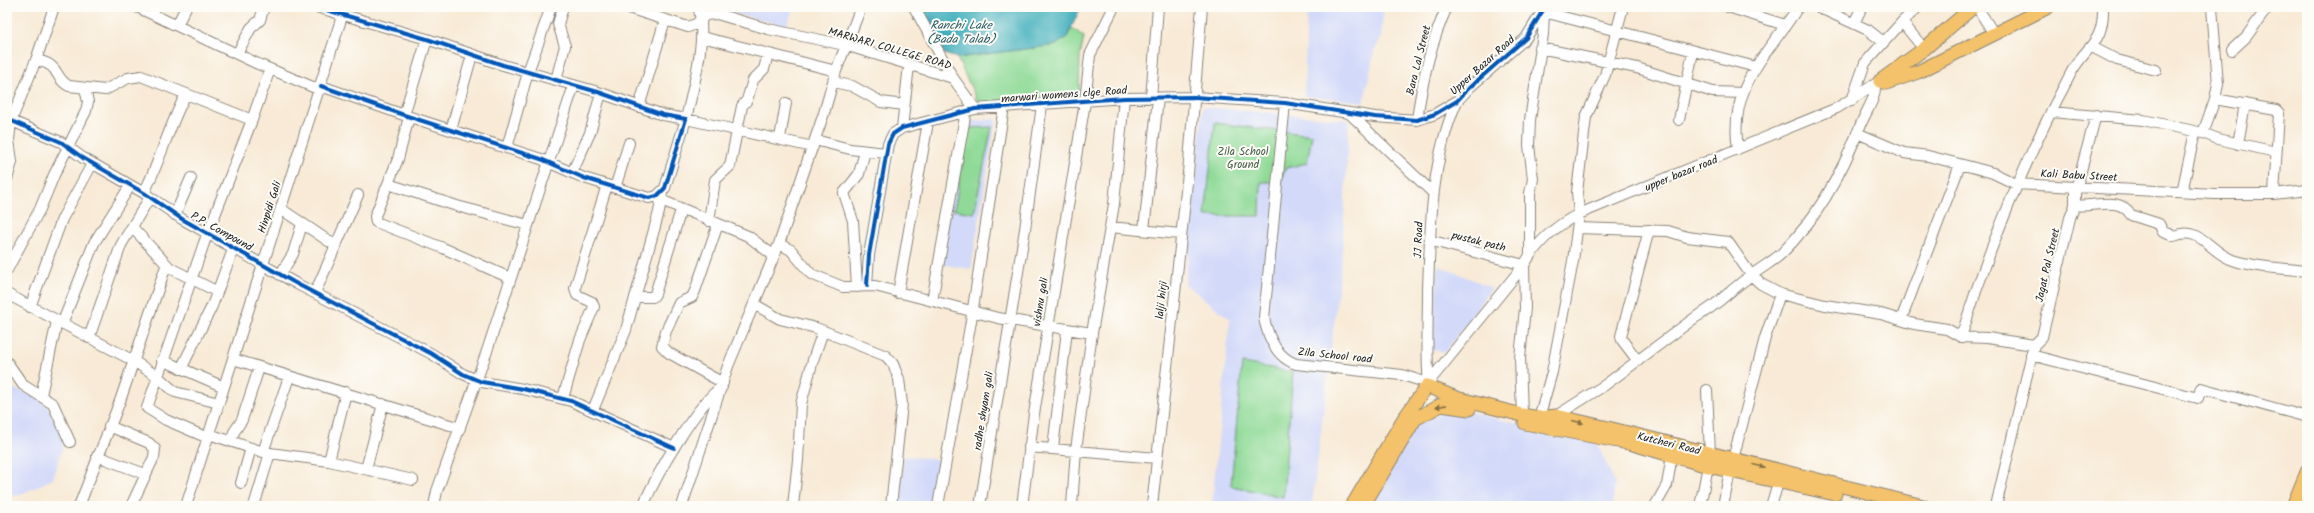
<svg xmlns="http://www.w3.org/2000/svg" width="2314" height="513" font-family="Kalam,sans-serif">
<rect width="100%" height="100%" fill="#fdfcf7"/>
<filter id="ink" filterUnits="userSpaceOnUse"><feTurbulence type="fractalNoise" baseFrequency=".025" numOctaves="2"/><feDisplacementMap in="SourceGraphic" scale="8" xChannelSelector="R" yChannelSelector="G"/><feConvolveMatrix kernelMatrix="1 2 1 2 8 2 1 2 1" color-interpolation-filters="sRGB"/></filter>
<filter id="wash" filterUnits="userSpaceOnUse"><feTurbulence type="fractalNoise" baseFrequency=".012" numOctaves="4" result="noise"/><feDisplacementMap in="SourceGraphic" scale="16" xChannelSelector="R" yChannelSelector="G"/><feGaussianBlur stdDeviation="0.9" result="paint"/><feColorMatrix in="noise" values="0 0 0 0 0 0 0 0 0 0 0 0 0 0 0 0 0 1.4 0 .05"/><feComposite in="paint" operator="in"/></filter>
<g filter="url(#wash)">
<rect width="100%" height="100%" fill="#f8ead6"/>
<path fill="#d2d9f9" d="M 707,7 L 795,7 L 786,26 Z
M 1307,7 L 1384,7 L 1381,37 L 1374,52 L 1364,102 L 1304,96 Z
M 1203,107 L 1349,120 L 1342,257 L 1312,506 L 1221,506 L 1212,504 L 1230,319 L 1185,284 Z
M 996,119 L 971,269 L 939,264 L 964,122 Z
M 1438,265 L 1492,288 L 1445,352 L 1432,350 Z
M 10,387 L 44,400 L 65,438 L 53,479 L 17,496 L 7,494 L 7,388 Z
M 1452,408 L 1597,443 L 1615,483 L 1612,506 L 1372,506 L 1368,503 L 1414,426 Z
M 904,456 L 943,460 L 936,506 L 898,506 Z"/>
<path fill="#8fda97" stroke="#567b5a" d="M 1072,28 L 1084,37 L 1080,56 L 1079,95 L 979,104 L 957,58 L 1056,45 L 1067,37 Z
M 1215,123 L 1312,135 L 1307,163 L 1286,168 L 1280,182 L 1261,182 L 1260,216 L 1205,216 Z
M 992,127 L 974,213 L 954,210 L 969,128 Z
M 1242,363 L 1293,372 L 1283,497 L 1231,486 Z"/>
<path fill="#3eadbb" stroke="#2d646c" d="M 920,7 L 1081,7 L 1067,37 L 1056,45 L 957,58 L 944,54 Z"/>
</g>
<g filter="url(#ink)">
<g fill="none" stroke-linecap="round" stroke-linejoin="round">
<g stroke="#8a8379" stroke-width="12">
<path id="minor" d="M 137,7 L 258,64 L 320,90
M 316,7 L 427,39 L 503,65 L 598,92 L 663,115 L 686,119 L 665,188 L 657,196 L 649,198 L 584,178 L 541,159 L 404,115 L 321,86
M 625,7 L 688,27 L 696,24 L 706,15 L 717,14 L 768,29 L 845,45 L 953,78
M 698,7 C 708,36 693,88 686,119 L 813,147
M 914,7 L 953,78 L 975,109
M 1728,7 L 1785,25
M 1818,7 L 1868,30 L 1882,41
M 1918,7 L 1902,22 L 1924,49
M 1977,7 L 1994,34
M 1854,23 L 1862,7
M 177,25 L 186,7
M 702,37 L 836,71
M 2092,47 L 2117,60 L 2156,70
M 1540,48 L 1637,68 L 1713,92 L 1743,93
M 2232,50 L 2246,37 L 2268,7
M 237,54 L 251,28 L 260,20 L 264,7
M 36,60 C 62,65 53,78 69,86 L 105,90 L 128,78 L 141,76 L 252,120
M 556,80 L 565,46 L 558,24 L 563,7
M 833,82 L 852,86 L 881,102 L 904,105
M 1151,98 L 1158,7
M 2215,99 L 2276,110 L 2279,113 L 2274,194
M 1852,100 L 1865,63 L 1902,22
M 1285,103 L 1264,318 C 1268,337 1276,357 1296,364 L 1402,375 L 1428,383
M 639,107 L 665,20
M 2051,112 L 2143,120 L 2203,133 L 2215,99 L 2218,84 L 2212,7
M 1350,114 L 1433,193
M 404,115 L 427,39
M 409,117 L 398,159 L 375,216 L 376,222 L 443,248 L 510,278
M 7,119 L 61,142 L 83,158 L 144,193 L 182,219 L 297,284 L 432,354 L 463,374 L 482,382 L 523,389 L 571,401 L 674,448
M 1417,120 C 1422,81 1431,42 1447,7
M 1679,120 L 1693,52
M 902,128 L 909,65
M 451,130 L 472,55
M 1857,133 L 1904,153 L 1928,156 L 1975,168 L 1993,173 L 2016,184 L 2215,194 L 2274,194 L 2307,190
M 2203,133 L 2218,139 L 2276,152
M 780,138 L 786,103
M 815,140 L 850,149 L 886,153
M 2238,144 L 2245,104
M 507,148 L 528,72 L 551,7
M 1738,149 C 1728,85 1768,55 1798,7
M 572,173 L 590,133 L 601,93
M 7,179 L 12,162 L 9,140 L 11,121 L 36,60 L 54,7
M 388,184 L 457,206 L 528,225
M 615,188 L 629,143
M 2182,192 L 2195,132
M 144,193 C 160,161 169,126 186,94
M 661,200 L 748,236 L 774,256
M 2075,205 C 2094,208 2119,195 2131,215 L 2159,224 L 2163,232 L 2174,236 C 2201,225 2210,253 2233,260 C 2256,268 2283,268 2307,271
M 281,209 L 336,246
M 175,215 L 191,178
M 709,221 L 715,180 L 730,166 L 742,106 L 747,100 L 753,80 L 764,69 L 768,54
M 718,224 L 695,291 L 692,297 L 679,303 L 666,331 L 662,346 L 669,353 L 723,383
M 132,227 L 170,268 L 216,291
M 1110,227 L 1180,234
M 1578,228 L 1668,231 L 1687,237 L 1728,242 L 1751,275 L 1761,284 L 1780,294 L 1825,305 L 1881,314 L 1914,324 L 1947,329 L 1961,337 L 1987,338 L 2034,345 L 1996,506
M 1144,230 L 1158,98
M 1429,240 L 1524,265 L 1525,308 L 1520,358 L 1522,415
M 779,244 L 791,250 L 811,274 L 843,287 L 875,286 L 998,318 L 1092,333
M 1530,255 L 1530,193 L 1533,179 L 1529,145 L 1530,120 L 1543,34 L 1544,12 L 1756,67
M 7,270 L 40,209 L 54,175 L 86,111 L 88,102 L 85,88
M 280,275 L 293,254 L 302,224
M 867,285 L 869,255 L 888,144 L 893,134 L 902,128 L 975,109 L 1124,98 L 1194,97 L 1285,103 L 1375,117 L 1417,120 L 1435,114 L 1457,101 L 1470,87 L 1526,38 L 1545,7
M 857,287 L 853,221 L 844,193 L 859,174 L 865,151
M 315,293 L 358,195
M 898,293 L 928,122
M 7,294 L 132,360 L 157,376 L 175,392 L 219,403
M 635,297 L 653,297 L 655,294 L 681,210
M 932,301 L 966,111
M 754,304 L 780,319 L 816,328 L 886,356 L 893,364 L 899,379 L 902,404 L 891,506
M 30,307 L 62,219 L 92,164
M 1901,320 L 1960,165
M 62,324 L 94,243 L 130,186
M 1961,337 C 1990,244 2025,159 2071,73 C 2086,45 2104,45 2103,7
M 89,338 L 121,245 L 150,197
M 2034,345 L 2042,337 L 2070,218 L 2075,205 L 2075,193 L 2096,115
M 2031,355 L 2198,398 L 2201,388 L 2307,417
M 233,359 L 460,428
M 162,360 L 224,387
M 1638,361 L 1622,340 L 1621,336 L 1649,230
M 7,362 L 23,385 L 53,404 L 70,442
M 181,369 L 212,306 L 234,247
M 1428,383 L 1524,265 C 1537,242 1555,226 1579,214 L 1837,108 L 1880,81
M 1429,385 C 1426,355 1428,322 1428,291 C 1430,228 1431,160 1457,101
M 1707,390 L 1710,454
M 41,395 L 57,321
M 563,398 L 580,340 L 594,307 L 592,302 L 577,295 L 575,288 L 607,185
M 593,410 L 626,330 L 659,212 L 662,193
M 1556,416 L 1605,385 L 1696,317 C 1717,306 1732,288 1752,275 C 1762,267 1772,262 1781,254 C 1818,218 1843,171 1861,124 C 1866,111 1876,99 1875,85
M 1539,418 L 1552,372 L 1573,261 L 1579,214 L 1577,192 L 1586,117 L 1605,75 L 1623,7
M 109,426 L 149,443 L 155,449 L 154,457 L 131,506
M 209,434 L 263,452 L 329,461 L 413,480
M 208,438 L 166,420 L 147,408 L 204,243 L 252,120 L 270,69
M 231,441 L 234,432 L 242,420 L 259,368
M 1029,447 L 1157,458
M 1053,448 L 1067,330
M 263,452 L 289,377
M 97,456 L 145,474
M 1733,459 L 1765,338 L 1780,294
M 329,461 L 346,392
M 366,469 L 383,404
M 241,483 L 251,448
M 79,506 L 120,401 L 166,266
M 186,506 L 345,7
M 254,506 L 270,453
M 434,506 L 437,491 L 487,351 L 574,85
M 643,506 C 656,476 696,404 722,387
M 682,506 L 728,366 L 779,244 L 824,113 L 836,71 L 861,7
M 793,506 L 798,460 L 801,404 L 813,360 L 823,331
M 938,506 L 971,321 L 1004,107
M 980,506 L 1025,229 L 1042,105
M 1022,506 L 1034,414 L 1085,102 L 1090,55 L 1114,7
M 1072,506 L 1076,450 L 1092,333 L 1114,204 L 1124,98
M 1152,506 L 1188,173 L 1202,7
M 1655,506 L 1667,485 L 1672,455
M 1700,506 L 1708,466
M 1723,506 L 1730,471
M 1771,506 L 1778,483"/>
</g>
<g stroke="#8a8379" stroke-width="15">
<path id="major" d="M 1880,81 L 1886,83 L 1918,72 L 2048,7
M 1880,81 L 1924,49 L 1973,7
M 1525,423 L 1633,444 L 1708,466 L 1835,494
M 1352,506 L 1403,420 L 1427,386 L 1456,398 L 1522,415 L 1539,418 L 1556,416 L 1608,428 L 1923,506
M 1363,506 L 1415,419 L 1441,405 L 1469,409
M 2293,506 L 2307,472"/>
</g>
<use href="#minor" stroke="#fff" stroke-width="10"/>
<use href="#major" stroke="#f3c26a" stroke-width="13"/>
<g stroke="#fdfcf7" stroke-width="6">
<path id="cycleway" d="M 316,7 L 427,39 L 503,65 L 598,92 L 663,115 L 686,119 L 665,188 L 657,196 L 649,198 L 584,178 L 541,159 L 404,115 L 321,86
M 7,119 L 61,142 L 83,158 L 144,193 L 182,219 L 297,284 L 432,354 L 463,374 L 482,382 L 523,389 L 571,401 L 674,448
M 867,285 L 869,255 L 888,144 L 893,134 L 902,128 L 975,109 L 1124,98 L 1194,97 L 1285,103 L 1375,117 L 1417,120 L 1435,114 L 1457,101 L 1470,87 L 1526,38 L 1545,7"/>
</g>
<use href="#cycleway" stroke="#0057b8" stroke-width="4"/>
</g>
<defs><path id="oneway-solid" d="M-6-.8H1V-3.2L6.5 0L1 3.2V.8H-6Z"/></defs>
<g fill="#886f43">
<use href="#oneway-solid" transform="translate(1441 406) rotate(169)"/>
<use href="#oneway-solid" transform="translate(1578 422) rotate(14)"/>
<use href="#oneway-solid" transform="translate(1759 466) rotate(15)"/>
</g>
</g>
<g text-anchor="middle" stroke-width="4" stroke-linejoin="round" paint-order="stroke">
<g font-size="11" fill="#1c1c1c" stroke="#fdfcf7">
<text transform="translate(890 48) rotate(16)" y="4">MARWARI COLLEGE ROAD</text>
<text transform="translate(1418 60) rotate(-76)" y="4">Bara Lal Street</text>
<text transform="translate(1482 65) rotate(-42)" y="4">Upper Bazar Road</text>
<text transform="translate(1064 94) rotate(-4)" y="4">marwari womens clge Road</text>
<text transform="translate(1681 173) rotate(-22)" y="4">upper bazar road</text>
<text transform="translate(2079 175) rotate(3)" y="4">Kali Babu Street</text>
<text transform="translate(269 207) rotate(-72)" y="4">Hinpidi Gali</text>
<text transform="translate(222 231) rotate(29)" y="4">P.P. Compound</text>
<text transform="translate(1418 240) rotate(-88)" y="4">JJ Road</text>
<text transform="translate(1479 241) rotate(14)" y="4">pustak path</text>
<text transform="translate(2047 265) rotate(-77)" y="4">Jagat Pal Street</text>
<text transform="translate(1161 300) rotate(-84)" y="4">lalji hirji</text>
<text transform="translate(1040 302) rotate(-81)" y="4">vishnu gali</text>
<text transform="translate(1335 355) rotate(6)" y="4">Zila School road</text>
<text transform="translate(983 411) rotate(-81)" y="4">radhe shyam gali</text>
<text transform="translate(1669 443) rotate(14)" y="4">Kutcheri Road</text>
</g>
<g font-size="11" fill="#445e47" stroke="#fdfcf7">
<text x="1243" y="155">Zila School<tspan x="1243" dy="13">Ground</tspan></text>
</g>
<g font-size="12" font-style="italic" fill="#2b5d64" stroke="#fdfcf7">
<text x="961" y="29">Ranchi Lake<tspan x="961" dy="14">(Bada Talab)</tspan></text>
</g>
</g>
<rect width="2314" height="513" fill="none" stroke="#fdfcf7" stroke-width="24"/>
</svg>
